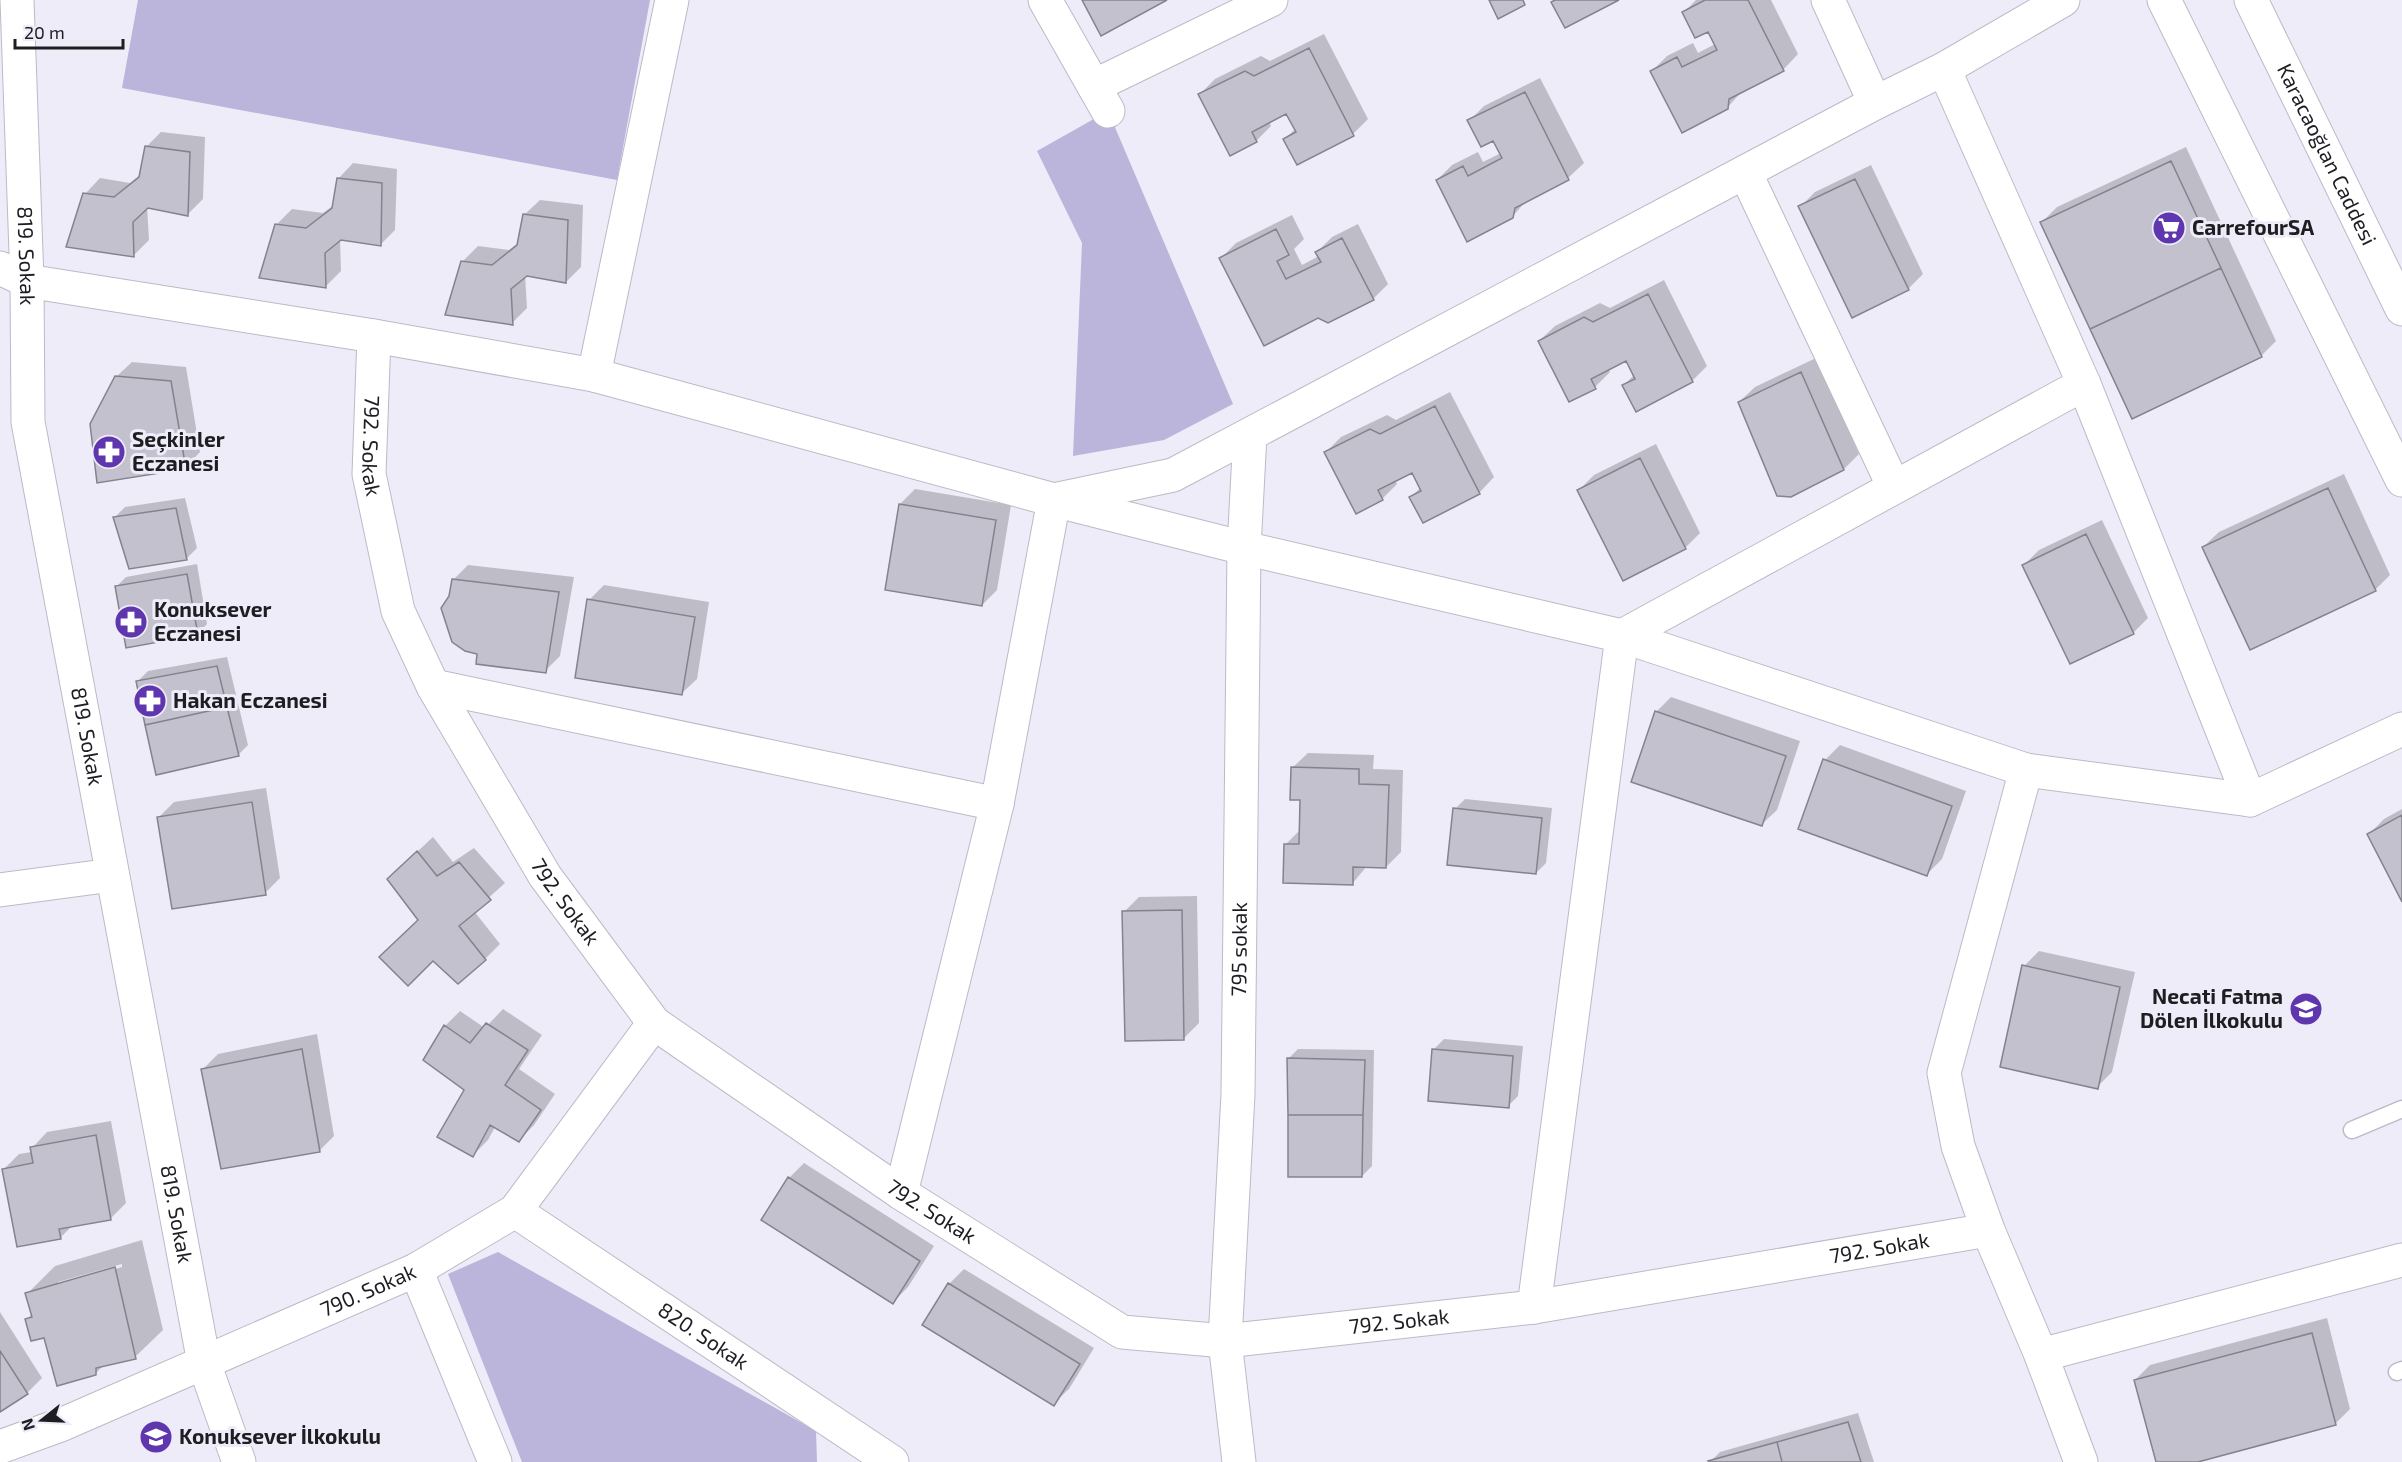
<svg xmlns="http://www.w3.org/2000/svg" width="2402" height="1462" font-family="'Exo 2',sans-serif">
<rect width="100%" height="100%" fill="#eeecf8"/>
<path fill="#bbb4db" d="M 138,0 L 650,0 L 617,180 L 122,88 Z
M 1108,111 L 1233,404 L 1164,440 L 1073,456 L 1082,243 L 1037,151 Z
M 498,1252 L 816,1431 L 817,1462 L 522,1462 L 448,1274 Z"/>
<path fill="#0003" fill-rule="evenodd" d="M 1696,0 L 1771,0 L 1798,54 L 1783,70 L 1743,90 L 1727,108 L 1652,71 L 1667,56 L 1693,43 L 1698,53 L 1715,44 L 1708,30 L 1684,12 Z
M 1324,34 L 1368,119 L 1353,134 L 1285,139 L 1295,129 L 1287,112 L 1269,122 L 1271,126 L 1256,141 L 1200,94 L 1215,79 L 1261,56 L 1270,61 Z
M 1540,78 L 1584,163 L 1568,178 L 1528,199 L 1512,217 L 1437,180 L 1452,165 L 1478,152 L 1483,162 L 1501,153 L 1493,139 L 1469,121 L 1484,106 Z
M 161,132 L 205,137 L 203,199 L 188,214 L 147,206 L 149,240 L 134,255 L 68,246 L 85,194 L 100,178 L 130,183 L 141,174 L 146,147 Z
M 2186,147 L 2276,341 L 2261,356 L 2042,222 L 2057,207 Z
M 353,163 L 397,169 L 395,230 L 380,245 L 340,238 L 341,271 L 326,286 L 261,277 L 277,224 L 292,209 L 323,213 L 334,205 L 338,179 Z
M 1871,165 L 1923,274 L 1908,289 L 1800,207 L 1815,192 Z
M 540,200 L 583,205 L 581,267 L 566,282 L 525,274 L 527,308 L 512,323 L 462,262 L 478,246 L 509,250 L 519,242 L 524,215 Z
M 1292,215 L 1304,239 L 1294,249 L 1302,265 L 1319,256 L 1317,252 L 1332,237 L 1358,224 L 1388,284 L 1373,299 L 1328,321 L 1221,258 L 1236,243 Z
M 1664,280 L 1707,366 L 1692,381 L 1624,385 L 1634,375 L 1626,359 L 1608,368 L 1610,372 L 1595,387 L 1570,400 L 1539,341 L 1555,326 L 1600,303 L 1610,308 Z
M 1816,358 L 1859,454 L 1844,469 L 1739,402 L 1755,387 Z
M 132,362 L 186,367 L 200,452 L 185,468 L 116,377 Z
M 1450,392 L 1494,477 L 1479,493 L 1411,497 L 1421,487 L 1413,471 L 1395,480 L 1397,484 L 1382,499 L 1326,452 L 1341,437 L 1387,415 L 1396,420 Z
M 1656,444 L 1700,533 L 1685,548 L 1579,490 L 1594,475 Z
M 2344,474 L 2390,575 L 2375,590 L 2203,547 L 2219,532 Z
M 915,489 L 1011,505 L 997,590 L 982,605 L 900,504 Z
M 185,498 L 197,548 L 187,558 L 130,567 L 115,517 L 125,507 Z
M 2102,520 L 2148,618 L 2133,633 L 2024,565 L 2039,550 Z
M 197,564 L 207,624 L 197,634 L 116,587 L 126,577 Z
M 468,565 L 574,577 L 560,656 L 545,671 L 479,653 L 450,596 L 453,580 Z
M 604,585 L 709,602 L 697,679 L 681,694 L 589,600 Z
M 227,657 L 248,745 L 238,755 L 138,681 L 148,671 Z
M 1671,697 L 1800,741 L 1777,810 L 1761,825 L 1656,712 Z
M 1840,745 L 1966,791 L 1942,859 L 1927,874 L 1825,760 Z
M 1308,753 L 1374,755 L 1373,769 L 1403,770 L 1401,852 L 1386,867 L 1367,866 L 1352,884 L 1286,844 L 1301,829 L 1302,798 L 1292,768 Z
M 266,788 L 280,878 L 265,893 L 159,817 L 174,802 Z
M 1465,799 L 1552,808 L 1546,863 L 1536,873 L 1455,809 Z
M 2402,809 L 2402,899 L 2369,834 L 2384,819 Z
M 433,837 L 453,862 L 474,848 L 505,883 L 474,911 L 500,944 L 485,959 L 420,919 L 404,864 Z
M 1197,896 L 1199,1023 L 1184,1038 L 1124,912 L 1139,897 Z
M 2039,951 L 2135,972 L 2112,1072 L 2097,1087 L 2024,966 Z
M 503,1009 L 542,1035 L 519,1069 L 555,1094 L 534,1125 L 519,1140 L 495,1127 L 488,1140 L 473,1155 L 466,1090 L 425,1060 L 445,1026 L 460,1011 L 485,1028 Z
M 317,1034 L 334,1136 L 319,1151 L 203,1069 L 218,1054 Z
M 1444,1039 L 1523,1046 L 1518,1096 L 1508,1106 L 1434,1049 Z
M 1298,1049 L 1374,1050 L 1372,1166 L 1362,1176 L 1288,1059 Z
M 111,1121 L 126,1203 L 111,1218 L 73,1225 L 61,1237 L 4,1169 L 19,1154 L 32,1152 L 32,1148 L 47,1132 Z
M 804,1163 L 934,1246 L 908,1287 L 893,1302 L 789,1178 Z
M 142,1240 L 163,1330 L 135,1357 L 104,1365 L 95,1374 L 45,1336 L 27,1319 L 32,1314 L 27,1294 L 55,1266 ZM 122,1264 L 122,1267 L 58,1285 L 58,1282 Z
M 964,1269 L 1094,1348 L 1069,1389 L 1053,1404 L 949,1284 Z
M 0,1312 L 42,1378 L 27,1393 L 0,1410 Z
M 2327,1318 L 2350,1409 L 2335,1424 L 2192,1462 L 2157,1462 L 2135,1380 L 2150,1365 Z
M 1858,1413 L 1874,1462 L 1710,1462 L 1720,1452 Z"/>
<path fill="#c3c1cd" stroke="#84828d" stroke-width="1.5" d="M 1082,0 L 1167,0 L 1101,36 Z
M 1489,0 L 1523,0 L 1525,5 L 1498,19 Z
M 1555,0 L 1619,0 L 1565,28 L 1551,2 Z
M 1705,0 L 1748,0 L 1784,71 L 1729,99 L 1728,109 L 1682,133 L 1650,71 L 1677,57 L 1682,67 L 1717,50 L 1708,32 L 1695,38 L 1682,12 Z
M 1309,48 L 1354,136 L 1297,165 L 1283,139 L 1296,132 L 1286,114 L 1252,132 L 1257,142 L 1230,156 L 1198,94 L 1245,71 L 1254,76 Z
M 1525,92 L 1569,180 L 1515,208 L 1513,218 L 1467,242 L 1436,180 L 1463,166 L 1468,176 L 1502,158 L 1493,141 L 1481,147 L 1467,120 Z
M 145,146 L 190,152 L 188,216 L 148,208 L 133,222 L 134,257 L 66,247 L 83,193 L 114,197 L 139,177 Z
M 2171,161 L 2221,268 L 2090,329 L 2040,222 Z
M 337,178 L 382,183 L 381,246 L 341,240 L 325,253 L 326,288 L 259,278 L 275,224 L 306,228 L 332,208 Z
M 1855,179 L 1909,290 L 1852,318 L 1798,206 Z
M 523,214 L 568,220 L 566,283 L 527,276 L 511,289 L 513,325 L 445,315 L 461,261 L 492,265 L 517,245 Z
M 1276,229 L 1289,255 L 1277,261 L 1286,279 L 1321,262 L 1315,252 L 1342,238 L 1374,300 L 1328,323 L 1318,318 L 1264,346 L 1219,258 Z
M 2221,268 L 2262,357 L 2132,419 L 2090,329 Z
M 1648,294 L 1693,382 L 1636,412 L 1622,385 L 1635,379 L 1626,361 L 1591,379 L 1596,389 L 1569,402 L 1538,341 L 1584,317 L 1593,322 Z
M 1801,372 L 1844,470 L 1791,497 L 1777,496 L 1738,402 Z
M 115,376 L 171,381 L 186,469 L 97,483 L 90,424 Z
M 1435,406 L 1480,494 L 1423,523 L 1409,497 L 1421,491 L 1412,473 L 1378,490 L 1383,500 L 1356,514 L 1324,452 L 1370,429 L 1380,434 Z
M 1640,458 L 1686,549 L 1623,581 L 1577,490 Z
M 2328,488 L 2376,591 L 2250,650 L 2202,547 Z
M 899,504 L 996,520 L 982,606 L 885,590 Z
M 176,508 L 187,560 L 129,569 L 113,517 Z
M 2086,534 L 2134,634 L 2070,664 L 2022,565 Z
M 187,574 L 198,635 L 126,648 L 115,586 Z
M 452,579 L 559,592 L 546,673 L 476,664 L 477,654 L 465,651 L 452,642 L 441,608 L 449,596 Z
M 587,599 L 695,617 L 682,695 L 575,678 Z
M 217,666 L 227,707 L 145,725 L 136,681 Z
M 227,707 L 239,756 L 156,775 L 145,725 Z
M 1655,711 L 1786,756 L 1762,826 L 1631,782 Z
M 1823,759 L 1952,806 L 1927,876 L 1798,829 Z
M 1291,767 L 1359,769 L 1359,784 L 1389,785 L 1386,868 L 1353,867 L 1353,885 L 1283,883 L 1284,844 L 1299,844 L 1300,800 L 1290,800 Z
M 252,802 L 266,895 L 172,909 L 157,817 Z
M 1453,808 L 1542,818 L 1536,874 L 1447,865 Z
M 2402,815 L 2402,902 L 2367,834 Z
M 417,851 L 437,876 L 459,862 L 491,900 L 459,926 L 486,960 L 458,984 L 433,961 L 408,986 L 379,957 L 418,920 L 387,879 Z
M 1182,910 L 1184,1040 L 1125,1041 L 1122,911 Z
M 2022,965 L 2120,987 L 2098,1089 L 2000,1067 Z
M 486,1023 L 528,1050 L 505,1085 L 541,1110 L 519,1142 L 490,1125 L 473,1157 L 437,1137 L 464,1090 L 423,1060 L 444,1025 L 470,1043 Z
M 302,1049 L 320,1152 L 221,1169 L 201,1069 Z
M 1432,1049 L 1513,1056 L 1509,1108 L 1428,1101 Z
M 1287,1058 L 1365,1060 L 1363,1115 L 1288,1115 Z
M 1288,1115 L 1363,1115 L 1362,1177 L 1288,1177 Z
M 96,1135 L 111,1220 L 59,1229 L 61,1239 L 17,1247 L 2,1169 L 33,1163 L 30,1147 Z
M 788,1177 L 920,1261 L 893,1304 L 761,1220 Z
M 115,1267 L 136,1359 L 96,1368 L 96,1375 L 57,1386 L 44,1338 L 31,1341 L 25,1319 L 32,1317 L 25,1293 Z
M 948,1283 L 1080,1364 L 1054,1406 L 922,1325 Z
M 2312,1333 L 2336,1425 L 2198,1462 L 2156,1462 L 2134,1380 Z
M 0,1351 L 28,1394 L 0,1412 Z
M 1848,1422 L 1861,1462 L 1782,1462 L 1777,1442 Z
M 1777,1442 L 1782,1462 L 1709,1462 L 1708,1461 Z"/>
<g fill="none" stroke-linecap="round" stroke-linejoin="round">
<g stroke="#bcbac6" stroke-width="19">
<path id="lane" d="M 2352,1130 L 2402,1109
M 2397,1372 L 2402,1370"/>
</g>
<g stroke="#bcbac6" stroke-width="35">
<g id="street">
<path d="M 1045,0 L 1108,111"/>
<path d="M 1828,0 L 1875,103"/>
<path d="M 1944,69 L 2084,384 L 2250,800"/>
<path d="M 1094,86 L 1271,0"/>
<path d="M 1745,172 L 1894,487"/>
<path d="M 0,268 L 27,281 L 374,336 L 594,375 L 1054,500 L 1244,548 L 1622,636 L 2026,770 L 2250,800 L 2402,729"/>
<path id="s1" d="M 374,336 L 369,474 L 398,611 L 433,686 L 545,876 L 654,1023 L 901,1193 L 1122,1332 L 1225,1341 L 1534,1307 L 1988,1230"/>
<path d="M 594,375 L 672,0"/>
<path d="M 433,686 L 997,804"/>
<path d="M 2026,770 L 1944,1073 L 1958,1146 L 1988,1230 L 2041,1355 L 2081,1462"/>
<path d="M 0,890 L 112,875"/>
<path d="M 901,1193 L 997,804 L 1054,500 L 1173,475 L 1875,103 L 1944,69 L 2063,0"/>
<path id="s2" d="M 515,1211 L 892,1462"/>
<path d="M 416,1270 L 495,1462"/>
<path d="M 1534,1307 L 1622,636 L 2084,384"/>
<path d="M 2041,1355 L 2402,1260"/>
<path id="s3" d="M 0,1447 L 63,1424 L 416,1270 L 515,1211 L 654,1023"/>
<path id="s4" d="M 1239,1462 L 1225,1341 L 1238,1094 L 1244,548 L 1250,435"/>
</g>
</g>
<g stroke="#bcbac6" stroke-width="35">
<g id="secondary">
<path id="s5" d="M 17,0 L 27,281 L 28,422 L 204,1363 L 239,1462"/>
</g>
</g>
<g stroke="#bcbac6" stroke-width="35">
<g id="primary">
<path d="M 2164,0 L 2402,480"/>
<path id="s6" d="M 2251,0 L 2402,309"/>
</g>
</g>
<use href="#lane" stroke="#fff" stroke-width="16"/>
<use href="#street" stroke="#fff" stroke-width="33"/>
<use href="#secondary" stroke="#fff" stroke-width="33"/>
<use href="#primary" stroke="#fff" stroke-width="33"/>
</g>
<defs>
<g id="supermarket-disc" transform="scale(1.725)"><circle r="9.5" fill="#5f36ae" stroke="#eeecf8"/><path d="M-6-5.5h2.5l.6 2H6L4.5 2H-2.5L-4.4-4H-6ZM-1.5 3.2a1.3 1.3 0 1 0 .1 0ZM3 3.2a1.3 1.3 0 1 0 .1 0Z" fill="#fff"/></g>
<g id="pharmacy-disc" transform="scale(1.725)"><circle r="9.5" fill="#5f36ae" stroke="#eeecf8"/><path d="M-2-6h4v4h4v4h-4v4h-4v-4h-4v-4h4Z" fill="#fff"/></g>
<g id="school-disc" transform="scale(1.725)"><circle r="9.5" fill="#5f36ae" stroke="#eeecf8"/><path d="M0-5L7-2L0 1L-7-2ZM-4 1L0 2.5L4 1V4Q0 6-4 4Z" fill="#fff"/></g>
</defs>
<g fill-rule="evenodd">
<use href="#supermarket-disc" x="2169" y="228"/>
<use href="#pharmacy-disc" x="109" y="452"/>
<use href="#pharmacy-disc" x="131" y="622"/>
<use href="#pharmacy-disc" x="150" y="701"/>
<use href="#school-disc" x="2306" y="1009"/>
<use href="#school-disc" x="156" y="1437"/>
</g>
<g text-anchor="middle" stroke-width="6" stroke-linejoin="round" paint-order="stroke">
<g font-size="21" fill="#1e1d22" stroke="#eeecf8">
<text dy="7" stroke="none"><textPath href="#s6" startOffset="172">Karacaoğlan Caddesi</textPath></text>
<text dy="7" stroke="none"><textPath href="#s5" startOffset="256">819. Sokak</textPath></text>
<text dy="7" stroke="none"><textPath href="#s1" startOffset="110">792. Sokak</textPath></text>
<text dy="7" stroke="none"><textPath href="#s5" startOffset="742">819. Sokak</textPath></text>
<text dy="7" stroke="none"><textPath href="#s1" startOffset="614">792. Sokak</textPath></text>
<text dy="7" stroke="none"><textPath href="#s4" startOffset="514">795 sokak</textPath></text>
<text dy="7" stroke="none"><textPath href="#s1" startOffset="1100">792. Sokak</textPath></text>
<text dy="7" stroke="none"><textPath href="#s5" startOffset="1228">819. Sokak</textPath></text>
<text dy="7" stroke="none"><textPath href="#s1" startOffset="2090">792. Sokak</textPath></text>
<text dy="7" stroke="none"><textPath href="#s3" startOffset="400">790. Sokak</textPath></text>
<text dy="7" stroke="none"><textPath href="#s1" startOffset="1604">792. Sokak</textPath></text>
<text dy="7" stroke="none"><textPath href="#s2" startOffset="226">820. Sokak</textPath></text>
</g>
<g font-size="21" font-weight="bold" fill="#1e1d22" stroke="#eeecf8" text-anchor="start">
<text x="2192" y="235">CarrefourSA</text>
<text x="132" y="447">Seçkinler<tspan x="132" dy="24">Eczanesi</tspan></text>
<text x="154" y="617">Konuksever<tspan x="154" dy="24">Eczanesi</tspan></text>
<text x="173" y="708">Hakan Eczanesi</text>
<text x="2283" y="1004" text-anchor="end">Necati Fatma<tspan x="2283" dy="24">Dölen İlkokulu</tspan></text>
<text x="179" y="1444">Konuksever İlkokulu</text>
</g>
</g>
<g transform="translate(42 1420) rotate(252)" stroke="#eeecf8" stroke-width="4.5" paint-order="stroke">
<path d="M0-4.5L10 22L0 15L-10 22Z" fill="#1e1d22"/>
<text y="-9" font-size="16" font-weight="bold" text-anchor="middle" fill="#1e1d22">N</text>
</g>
<path d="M15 39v9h108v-9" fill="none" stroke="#1e1d22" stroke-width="3"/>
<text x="24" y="39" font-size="18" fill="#1e1d22" stroke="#eeecf8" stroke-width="4.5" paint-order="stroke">20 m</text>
</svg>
